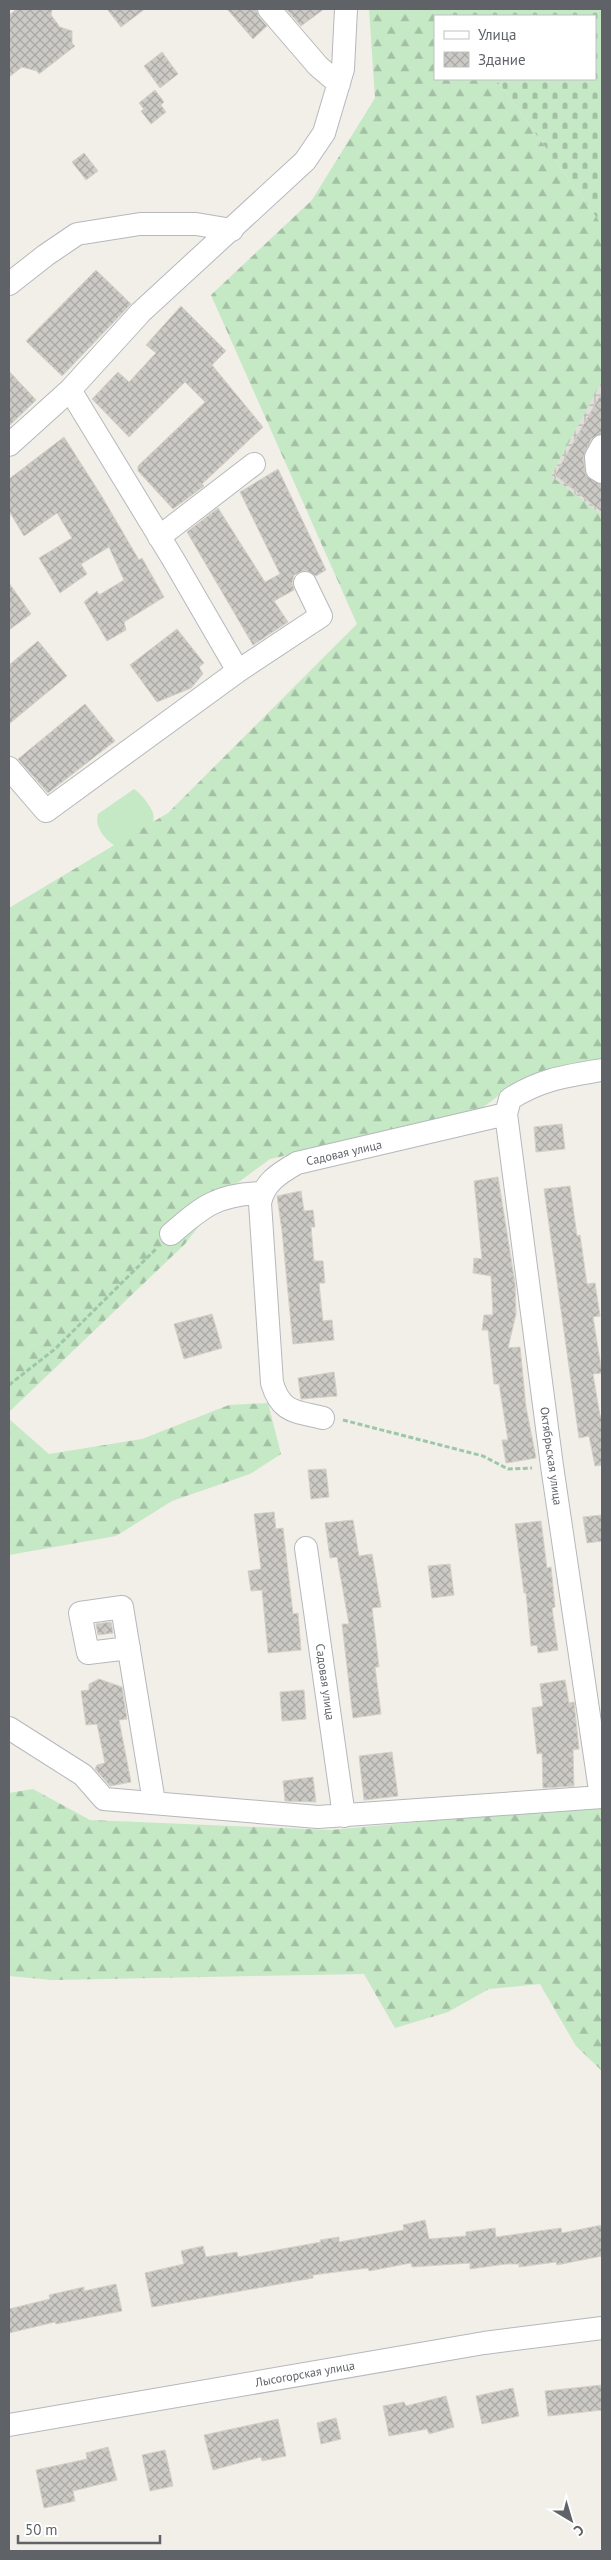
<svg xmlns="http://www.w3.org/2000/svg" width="611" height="2560" font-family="'PT Sans',sans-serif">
<defs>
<pattern id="industrial-grid" width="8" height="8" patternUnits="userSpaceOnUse" patternTransform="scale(1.25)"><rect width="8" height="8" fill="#e0deda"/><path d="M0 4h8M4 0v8" fill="none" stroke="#b9b8b5"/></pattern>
<pattern id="forest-firs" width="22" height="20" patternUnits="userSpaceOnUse" patternTransform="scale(1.25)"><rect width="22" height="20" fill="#c5e8c5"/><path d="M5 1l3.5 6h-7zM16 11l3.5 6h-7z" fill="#a3c0a4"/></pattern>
<pattern id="cemetery-stones" width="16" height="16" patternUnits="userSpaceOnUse" patternTransform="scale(1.25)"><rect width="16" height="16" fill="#c5e8c5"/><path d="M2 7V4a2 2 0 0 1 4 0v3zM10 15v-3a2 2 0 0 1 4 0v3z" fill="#a3c0a4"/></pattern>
<pattern id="building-cross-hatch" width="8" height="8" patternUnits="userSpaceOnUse" patternTransform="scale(1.25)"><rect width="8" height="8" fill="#cccac5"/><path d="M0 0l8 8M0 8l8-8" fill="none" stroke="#a9a8a4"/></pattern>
</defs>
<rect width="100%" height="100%" fill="#f1efe8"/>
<path fill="url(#industrial-grid)" d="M 602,381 L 602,515 L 551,476 Z"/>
<path fill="#c5e8c5" d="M 134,789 C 140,793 144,798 148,804 C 166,828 137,836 118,847 C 106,842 94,827 98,814 Z"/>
<path fill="url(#forest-firs)" d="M 369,9 L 445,9 L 450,16 L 435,16 L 435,79 L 496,79 L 602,225 L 602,381 L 551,476 L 602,515 L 602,1060 L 512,1085 L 476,1113 L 270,1159 L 224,1193 L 185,1244 L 9,1412 L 9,908 L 168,813 L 357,624 L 211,295 L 312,200 L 375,98 Z
M 268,1403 L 281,1454 L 250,1474 L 172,1501 L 116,1536 L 9,1555 L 9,1419 L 49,1454 L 142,1439 L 229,1405 Z
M 33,1789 L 90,1820 L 330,1830 L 602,1805 L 602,2071 L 576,2046 L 540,1984 L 489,1989 L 448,2012 L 395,2028 L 364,1974 L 52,1980 L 9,1976 L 9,1793 Z"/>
<path fill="url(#cemetery-stones)" d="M 445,9 L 602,9 L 602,225 L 496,79 L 595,79 L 595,16 L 450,16 Z"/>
<path fill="url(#building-cross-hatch)" stroke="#d6d1c6" d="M 17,9 L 52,9 L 51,15 L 60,27 L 72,31 L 72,43 L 75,46 L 39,74 L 37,71 L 22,67 L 9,77 L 9,15 Z
M 107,9 L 145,9 L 121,27 Z
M 227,9 L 256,9 L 259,17 L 267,26 L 253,39 Z
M 286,9 L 324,9 L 301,26 Z
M 162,52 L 178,74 L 160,88 L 144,66 Z
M 155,90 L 164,102 L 161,105 L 166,112 L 151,124 L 141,111 L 144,109 L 139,103 Z
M 84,153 L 98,171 L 86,180 L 72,162 Z
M 96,270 L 131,304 L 62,376 L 26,341 Z
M 181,306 L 226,351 L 212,365 L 263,427 L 202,484 L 204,486 L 173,509 L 138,471 L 138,466 L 205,402 L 185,382 L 129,437 L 92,399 L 118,372 L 129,382 L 156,353 L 146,345 Z
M 9,371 L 36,400 L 9,426 Z
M 602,392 L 602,433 L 591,439 L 583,458 L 586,476 L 602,485 L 602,512 L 555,475 Z
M 64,437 L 101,495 L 139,560 L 142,558 L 164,597 L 124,622 L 126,630 L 107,641 L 84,602 L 97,591 L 99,595 L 124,580 L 109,547 L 81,564 L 87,574 L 60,593 L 39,558 L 72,538 L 57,513 L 24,536 L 9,511 L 9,479 Z
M 278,469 L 326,570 L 316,576 L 305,570 L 294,575 L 292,583 L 294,590 L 274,601 L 288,622 L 253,645 L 187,532 L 218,508 L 265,582 L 280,574 L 240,492 Z
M 9,583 L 31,614 L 9,630 Z
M 177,629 L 204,663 L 199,667 L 203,674 L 191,688 L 157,702 L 130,665 Z
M 38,641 L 67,676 L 9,724 L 9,665 Z
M 85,704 L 115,741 L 48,793 L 18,759 Z
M 562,1124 L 565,1149 L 536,1152 L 534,1127 Z
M 498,1177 L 515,1283 L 516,1314 L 508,1348 L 520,1347 L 526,1407 L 536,1458 L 506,1463 L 502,1440 L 508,1440 L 499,1384 L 494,1384 L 488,1330 L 482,1330 L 484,1315 L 493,1315 L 491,1276 L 473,1273 L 474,1258 L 482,1259 L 474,1181 Z
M 570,1186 L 577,1236 L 580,1235 L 587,1284 L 595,1283 L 600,1316 L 593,1317 L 602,1373 L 593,1374 L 600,1416 L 602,1415 L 602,1465 L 595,1466 L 589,1436 L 579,1438 L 544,1189 Z
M 301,1191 L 304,1211 L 313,1210 L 315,1227 L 311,1227 L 314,1261 L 323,1261 L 325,1283 L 319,1283 L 323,1321 L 332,1320 L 334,1340 L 293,1344 L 282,1231 L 277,1196 Z
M 212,1314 L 222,1348 L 184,1359 L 174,1324 Z
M 334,1372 L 337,1396 L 301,1399 L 298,1378 Z
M 326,1469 L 329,1497 L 311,1499 L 308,1470 Z
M 274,1512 L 276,1529 L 283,1528 L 293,1614 L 298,1613 L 301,1650 L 268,1653 L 262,1590 L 251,1591 L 248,1571 L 261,1569 L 254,1514 Z
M 602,1515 L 602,1541 L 587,1543 L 583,1517 Z
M 353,1520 L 359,1556 L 372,1554 L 381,1607 L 372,1608 L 379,1667 L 375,1667 L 381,1714 L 353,1718 L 342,1624 L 349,1624 L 337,1557 L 330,1558 L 325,1523 Z
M 541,1521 L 547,1568 L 551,1567 L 555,1607 L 552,1608 L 558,1650 L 538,1653 L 537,1645 L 531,1646 L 526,1593 L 524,1593 L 515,1524 Z
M 450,1564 L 454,1595 L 432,1598 L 428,1566 Z
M 111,1622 L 113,1633 L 98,1635 L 96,1624 Z
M 99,1679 L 122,1687 L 127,1719 L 119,1720 L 131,1782 L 110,1786 L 95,1769 L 97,1765 L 105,1763 L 97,1724 L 86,1725 L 81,1691 L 89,1690 L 89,1684 Z
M 565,1680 L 569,1703 L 574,1702 L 579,1749 L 573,1750 L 574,1786 L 543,1788 L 542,1753 L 537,1754 L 532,1708 L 543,1706 L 540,1684 Z
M 304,1690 L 306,1719 L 282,1721 L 280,1692 Z
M 392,1752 L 398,1796 L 364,1800 L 359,1756 Z
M 313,1777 L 316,1802 L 285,1801 L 283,1781 Z
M 425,2220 L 429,2239 L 466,2236 L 466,2232 L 495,2228 L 496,2237 L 561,2228 L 562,2233 L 602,2225 L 602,2256 L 557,2265 L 556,2262 L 519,2267 L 519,2264 L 506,2264 L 470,2269 L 470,2263 L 412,2267 L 411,2263 L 369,2271 L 368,2268 L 313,2275 L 313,2278 L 152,2307 L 145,2273 L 184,2264 L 181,2251 L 203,2246 L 206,2257 L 237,2252 L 238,2257 L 321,2242 L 320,2240 L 339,2237 L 339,2242 L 404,2230 L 403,2225 Z
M 116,2284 L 122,2311 L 56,2324 L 55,2322 L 9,2333 L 9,2309 L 50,2299 L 49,2295 L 84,2287 L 84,2291 Z
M 602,2385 L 602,2410 L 548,2416 L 545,2391 Z
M 513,2388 L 519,2416 L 482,2424 L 476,2396 Z
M 446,2396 L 454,2427 L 429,2434 L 427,2429 L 389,2436 L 383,2406 L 404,2402 L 406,2406 Z
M 336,2418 L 341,2439 L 321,2444 L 317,2423 Z
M 278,2419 L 286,2456 L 262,2461 L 261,2457 L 213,2470 L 204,2435 Z
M 108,2447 L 117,2480 L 73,2491 L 75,2501 L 44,2508 L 36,2470 L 87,2459 L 86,2453 Z
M 165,2450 L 173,2486 L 150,2491 L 142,2455 Z"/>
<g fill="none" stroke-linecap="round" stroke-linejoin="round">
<g stroke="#b5b8bc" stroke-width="24">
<path id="minor" d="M 269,9 L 318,66 L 339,84
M 9,284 L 46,255 L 77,234 L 140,224 L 196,224 L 232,230
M 70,390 L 173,559 L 238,671
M 9,445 L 70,390 L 141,312 L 305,161 L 324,133 L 343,69 L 346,9
M 602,446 L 596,457 L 597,469 L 602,472
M 159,537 L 254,464
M 9,768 L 46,811 L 238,671 L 321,616 L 305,583
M 171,1234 C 203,1206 218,1194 262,1193
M 323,1418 C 295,1411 281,1413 272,1383 L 260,1203 C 264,1182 280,1173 297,1163 L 506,1114
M 306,1548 L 344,1816
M 129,1648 L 88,1653 L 80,1613 L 122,1607 L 154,1802
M 9,1728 L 83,1775 L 104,1799 L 318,1817 L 602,1797
M 601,1797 L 552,1466 L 506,1114 L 510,1099 C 541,1079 567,1076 602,1070
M 9,2425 L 484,2343 L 602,2328"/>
</g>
<path stroke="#9cc7a9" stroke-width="3" stroke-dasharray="5 2.5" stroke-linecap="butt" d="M 9,1385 L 55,1349 L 157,1248
M 343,1420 L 483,1456 L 508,1469 L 532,1468"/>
<use href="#minor" stroke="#fff" stroke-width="22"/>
</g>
<g text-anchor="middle" stroke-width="4.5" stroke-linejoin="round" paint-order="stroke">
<g font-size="12" fill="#5f6368" stroke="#fff">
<text transform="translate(344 1153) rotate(-13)" y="4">Садовая улица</text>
<text transform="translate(551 1456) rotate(82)" y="4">Октябрьская улица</text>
<text transform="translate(325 1682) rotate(82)" y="4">Садовая улица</text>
<text transform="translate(305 2374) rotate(-10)" y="4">Лысогорская улица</text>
</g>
</g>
<rect width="611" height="2560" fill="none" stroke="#5f6368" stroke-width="20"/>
<rect x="434" y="15" width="162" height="65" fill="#ffffff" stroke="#bfc1c3"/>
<rect x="444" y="31" width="25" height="8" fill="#ffffff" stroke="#bfc1c3"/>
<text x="478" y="40" font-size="15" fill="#5f6368">Улица</text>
<rect x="444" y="52" width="25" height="15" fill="url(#building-cross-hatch)" stroke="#bfc1c3"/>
<text x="478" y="65" font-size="15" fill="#5f6368">Здание</text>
<g transform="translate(571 2520) rotate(142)" stroke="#ffffff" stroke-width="4" paint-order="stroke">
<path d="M0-4L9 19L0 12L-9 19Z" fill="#5f6368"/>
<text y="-8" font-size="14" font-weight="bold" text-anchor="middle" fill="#5f6368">С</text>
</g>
<path d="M18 2535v8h142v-8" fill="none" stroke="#5f6368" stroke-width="2.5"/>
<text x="25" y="2535" font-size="15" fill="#5f6368" stroke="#ffffff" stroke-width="4" paint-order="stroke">50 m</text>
</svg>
